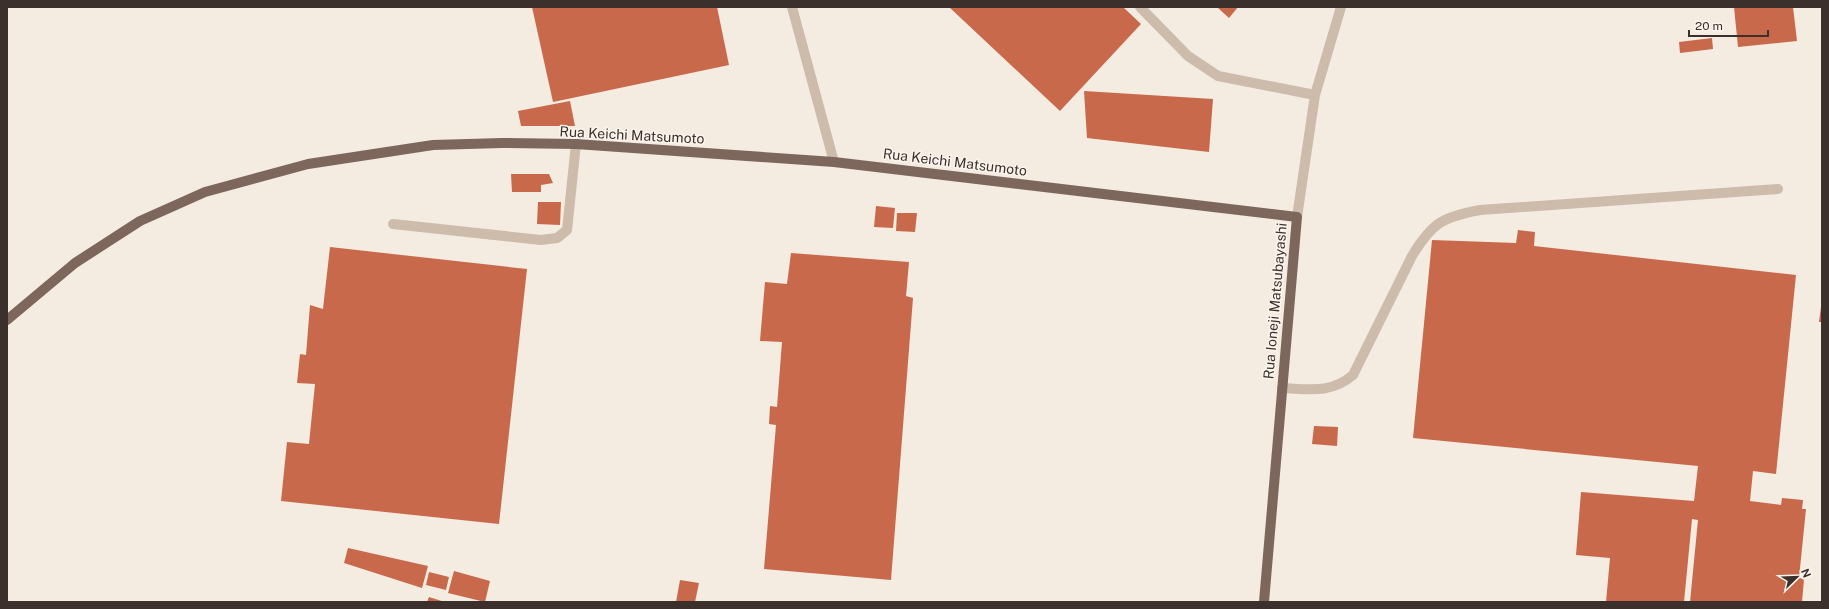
<svg xmlns="http://www.w3.org/2000/svg" width="1829" height="609" font-family="'Public Sans',sans-serif">
<rect width="100%" height="100%" fill="#f4ebe1"/>
<path fill="#c8694b" d="M 532,7 L 717,7 L 729,65 L 553,102 Z
M 949,7 L 1123,7 L 1141,24 L 1060,111 Z
M 1217,7 L 1238,7 L 1229,18 Z
M 1734,7 L 1793,7 L 1797,41 L 1738,47 Z
M 1712,38 L 1713,49 L 1680,53 L 1679,42 Z
M 1084,91 L 1213,99 L 1209,152 L 1087,138 Z
M 570,101 L 575,126 L 521,126 L 518,111 Z
M 511,174 L 549,174 L 553,183 L 541,185 L 541,192 L 512,192 Z
M 538,202 L 561,202 L 560,225 L 537,224 Z
M 876,206 L 895,208 L 893,228 L 874,227 Z
M 897,213 L 917,213 L 915,232 L 896,231 Z
M 1518,230 L 1535,232 L 1534,246 L 1796,275 L 1776,474 L 1753,471 L 1750,501 L 1781,505 L 1782,498 L 1803,500 L 1802,509 L 1806,509 L 1799,578 L 1804,579 L 1802,602 L 1690,602 L 1698,520 L 1692,519 L 1684,602 L 1606,602 L 1610,558 L 1576,555 L 1581,492 L 1694,501 L 1698,466 L 1413,438 L 1432,240 L 1516,243 Z
M 330,247 L 527,269 L 499,524 L 281,501 L 287,442 L 309,444 L 315,384 L 297,383 L 300,354 L 306,355 L 310,305 L 323,309 Z
M 791,253 L 909,262 L 906,296 L 913,298 L 891,580 L 764,569 L 776,425 L 769,424 L 770,406 L 777,407 L 782,342 L 760,341 L 765,282 L 787,284 Z
M 1821,307 L 1822,307 L 1822,322 L 1819,322 Z
M 1314,426 L 1338,427 L 1337,446 L 1312,444 Z
M 348,548 L 428,566 L 422,588 L 344,563 Z
M 454,571 L 490,581 L 485,602 L 448,593 Z
M 429,572 L 449,577 L 446,590 L 426,585 Z
M 680,580 L 699,583 L 695,602 L 676,602 Z
M 429,597 L 445,602 L 427,602 Z"/>
<g fill="none" stroke-linecap="round" stroke-linejoin="round">
<path stroke="#cdbbac" stroke-width="10" d="M 792,7 L 834,162
M 1140,7 L 1188,56 L 1218,76 L 1315,95
M 1297,217 L 1315,95 L 1341,7
M 393,224 L 541,240 L 557,238 L 567,230 L 576,144
M 1282,388 C 1309,389 1331,394 1353,375 L 1412,256 C 1432,223 1442,217 1480,210 L 1778,189"/>
<path stroke="#7d675c" stroke-width="10" d="M 7,320 L 75,263 L 140,221 L 205,192 L 308,164 L 433,145 L 502,143 L 576,144 L 834,162 L 1297,217 L 1264,602"/>
</g>
<g text-anchor="middle" stroke-width="3" stroke-linejoin="round" paint-order="stroke">
<g font-size="14" fill="#3b302b" stroke="#fbf5ee">
<text transform="translate(632 135) rotate(3)" y="5">Rua Keichi Matsumoto</text>
<text transform="translate(955 162) rotate(7)" y="5">Rua Keichi Matsumoto</text>
<text transform="translate(1275 301) rotate(-85)" y="5">Rua Ioneji Matsubayashi</text>
</g>
</g>
<rect width="1829" height="609" fill="none" stroke="#3b302b" stroke-width="16"/>
<g transform="translate(1797 577) rotate(67)" stroke="#fbf5ee" stroke-width="3" paint-order="stroke">
<path d="M0-3L7 15L0 10L-7 15Z" fill="#3b302b"/>
<text y="-6" font-size="11" font-weight="bold" text-anchor="middle" fill="#3b302b">N</text>
</g>
<path d="M1689 30v6h79v-6" fill="none" stroke="#3b302b" stroke-width="2"/>
<text x="1695" y="30" font-size="12" fill="#3b302b" stroke="#fbf5ee" stroke-width="3" paint-order="stroke">20 m</text>
</svg>
